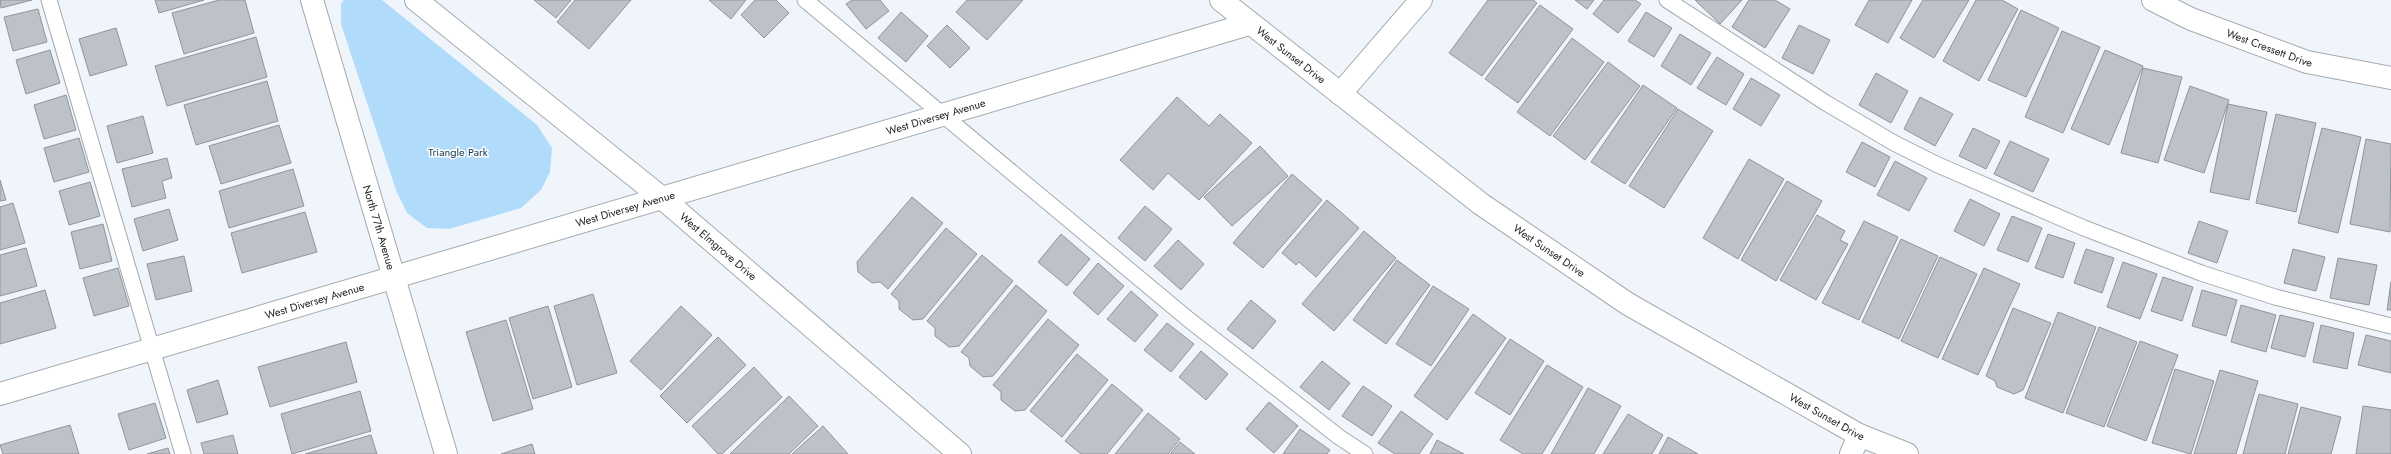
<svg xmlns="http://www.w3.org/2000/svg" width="2391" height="454" font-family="Jost,sans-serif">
<rect width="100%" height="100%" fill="#eff5fa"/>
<path fill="#b1dbfb" d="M 344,0 L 382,0 L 537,125 L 552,148 L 550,172 L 541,190 L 521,208 L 449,229 L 427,228 L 407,213 L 396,190 L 341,24 L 341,4 Z"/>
<path fill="#bcc2c7" stroke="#8f9599" d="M 0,0 L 32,0 L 1,8 Z
M 155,0 L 204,0 L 159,13 Z
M 219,0 L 245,0 L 254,33 L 184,54 L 172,13 Z
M 534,0 L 571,0 L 556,18 Z
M 575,0 L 631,0 L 589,49 L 557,22 Z
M 709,0 L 746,0 L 731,19 Z
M 755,0 L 776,0 L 789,13 L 764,38 L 741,15 Z
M 852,0 L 880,0 L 889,11 L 866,29 L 846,4 Z
M 967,0 L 1023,0 L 987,40 L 956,12 Z
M 1488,0 L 1533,0 L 1537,3 L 1482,76 L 1449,53 Z
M 1575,0 L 1594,0 L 1587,9 Z
M 1604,0 L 1635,0 L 1641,4 L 1618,33 L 1593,14 Z
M 1695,0 L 1742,0 L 1720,24 Z
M 1749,0 L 1775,0 L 1790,9 L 1765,48 L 1732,27 Z
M 1869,0 L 1912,0 L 1888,43 L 1855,25 Z
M 1923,0 L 1969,0 L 1934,58 L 1900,38 Z
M 1976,0 L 2002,0 L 2018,9 L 1979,81 L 1943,61 Z
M 1540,5 L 1573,29 L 1518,103 L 1485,79 Z
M 38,9 L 47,42 L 13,51 L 4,17 Z
M 2021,10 L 2059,28 L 2026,97 L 1988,80 Z
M 901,12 L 928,36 L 906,62 L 878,38 Z
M 1646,12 L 1672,28 L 1654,57 L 1628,41 Z
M 947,25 L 970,48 L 950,68 L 927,46 Z
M 1799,25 L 1830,40 L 1813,74 L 1782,58 Z
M 116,28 L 127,65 L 90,76 L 79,39 Z
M 2062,31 L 2100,47 L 2063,133 L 2025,117 Z
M 1680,34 L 1711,53 L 1691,85 L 1661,66 Z
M 256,37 L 267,77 L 167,106 L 155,66 Z
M 1572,38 L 1604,62 L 1550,136 L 1517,112 Z
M 50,50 L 60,83 L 26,94 L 16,60 Z
M 2105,50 L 2143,66 L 2109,145 L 2071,129 Z
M 1717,57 L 1744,74 L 1726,105 L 1697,88 Z
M 1608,62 L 1640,86 L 1585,160 L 1553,136 Z
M 2143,68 L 2182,77 L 2158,163 L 2121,153 Z
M 1876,73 L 1908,91 L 1891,123 L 1859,105 Z
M 1751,78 L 1780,95 L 1761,126 L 1733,109 Z
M 267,81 L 278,121 L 196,145 L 184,105 Z
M 1643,85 L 1677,108 L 1625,184 L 1591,162 Z
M 2190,86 L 2229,100 L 2204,173 L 2164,160 Z
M 66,95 L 76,130 L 44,139 L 34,105 Z
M 1177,97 L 1209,126 L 1220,114 L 1252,143 L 1199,200 L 1168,173 L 1153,190 L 1120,160 Z
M 1920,97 L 1953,114 L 1935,146 L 1904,129 Z
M 2228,104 L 2267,112 L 2249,200 L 2210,192 Z
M 1678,109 L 1713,131 L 1664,208 L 1629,186 Z
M 2276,114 L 2316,123 L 2296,212 L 2256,203 Z
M 143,116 L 153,153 L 117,163 L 107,126 Z
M 279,125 L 291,163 L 221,184 L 209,146 Z
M 1973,128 L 2000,141 L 1986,169 L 1959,156 Z
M 2322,128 L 2361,137 L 2338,233 L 2298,223 Z
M 79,138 L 89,172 L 54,182 L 44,148 Z
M 2366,139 L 2391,144 L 2390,232 L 2350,224 Z
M 2010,141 L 2049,159 L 2033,192 L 1994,174 Z
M 1862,142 L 1890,157 L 1875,187 L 1846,172 Z
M 1260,146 L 1288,176 L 1232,226 L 1204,197 Z
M 167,158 L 172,178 L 162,181 L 166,198 L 132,207 L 122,169 Z
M 1749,159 L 1784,179 L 1738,259 L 1703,238 Z
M 1895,161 L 1927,178 L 1909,211 L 1877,195 Z
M 293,169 L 304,206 L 229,228 L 219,191 Z
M 1292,174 L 1322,200 L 1263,268 L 1233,243 Z
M 0,180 L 6,200 L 0,201 Z
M 1787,181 L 1822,201 L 1776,281 L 1741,260 Z
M 90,182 L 100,216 L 69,225 L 59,191 Z
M 912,197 L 943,223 L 888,289 L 880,282 L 872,283 L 858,272 L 857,262 Z
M 1970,199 L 2000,214 L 1984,246 L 1954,231 Z
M 1327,200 L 1359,228 L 1316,277 L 1299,262 L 1296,265 L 1282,253 Z
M 13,203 L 25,243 L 0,250 L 0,207 Z
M 1145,206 L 1172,229 L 1145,261 L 1118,238 Z
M 169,209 L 178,240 L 143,251 L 134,219 Z
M 305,212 L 317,252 L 242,273 L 231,233 Z
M 1817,215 L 1845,231 L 1840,240 L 1848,244 L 1816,300 L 1780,280 Z
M 2012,216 L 2042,228 L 2028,262 L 1997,250 Z
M 1864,221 L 1898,237 L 1859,320 L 1822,303 Z
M 2199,221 L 2228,231 L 2217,263 L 2188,253 Z
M 103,224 L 112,261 L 80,269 L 71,232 Z
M 946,228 L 977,254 L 923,319 L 913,320 L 899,309 L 899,301 L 891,294 Z
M 1364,231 L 1396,258 L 1334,331 L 1302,304 Z
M 1061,234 L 1090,259 L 1067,286 L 1038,262 Z
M 2048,234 L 2075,243 L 2063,278 L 2035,268 Z
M 1901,239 L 1938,256 L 1899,339 L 1862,322 Z
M 1178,240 L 1204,264 L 1181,290 L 1154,266 Z
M 26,248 L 37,286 L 0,296 L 0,255 Z
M 2086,249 L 2114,258 L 2102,293 L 2074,283 Z
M 2293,249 L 2325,257 L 2316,291 L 2284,283 Z
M 982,255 L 1013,281 L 959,346 L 949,347 L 935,336 L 935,328 L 927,321 Z
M 184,256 L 192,291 L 156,300 L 147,264 Z
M 1940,257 L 1977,274 L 1938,358 L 1901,341 Z
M 2338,258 L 2377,265 L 2369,305 L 2330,298 Z
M 1397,260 L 1430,285 L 1386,344 L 1353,320 Z
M 2123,262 L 2157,274 L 2140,319 L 2107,307 Z
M 1098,263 L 1124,286 L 1098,315 L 1073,293 Z
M 118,268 L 129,306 L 94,316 L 83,278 Z
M 1984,268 L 2020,284 L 1978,375 L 1942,359 Z
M 2163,277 L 2193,287 L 2182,321 L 2151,311 Z
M 2391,282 L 2391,310 L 2387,310 Z
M 1016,285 L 1047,311 L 993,376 L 983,377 L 970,366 L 969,358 L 961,352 Z
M 1433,286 L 1469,309 L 1431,366 L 1396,344 Z
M 45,290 L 56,328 L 0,344 L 0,303 Z
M 2202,290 L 2237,300 L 2226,336 L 2192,326 Z
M 1131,291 L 1158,315 L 1135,342 L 1107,319 Z
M 593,294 L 617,373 L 577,385 L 554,306 Z
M 1251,300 L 1276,321 L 1253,349 L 1227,329 Z
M 2241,305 L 2276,315 L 2266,352 L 2231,342 Z
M 548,306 L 572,387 L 533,399 L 509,318 Z
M 681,306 L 712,335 L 661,390 L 630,361 Z
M 2013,308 L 2051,323 L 2023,390 L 2014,394 L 1997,387 L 1995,381 L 1986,376 Z
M 2058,312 L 2096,327 L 2063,413 L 2025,398 Z
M 1473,314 L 1506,338 L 1447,420 L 1414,396 Z
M 2280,315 L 2314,323 L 2305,357 L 2271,348 Z
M 1048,319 L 1079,345 L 1025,410 L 1015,411 L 1001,400 L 1001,392 L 993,385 Z
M 506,320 L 533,409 L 493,421 L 466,332 Z
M 1167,323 L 1194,344 L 1171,372 L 1144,350 Z
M 2321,325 L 2354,333 L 2347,369 L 2313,362 Z
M 2099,327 L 2137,342 L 2104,427 L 2066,413 Z
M 2366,335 L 2391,341 L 2391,373 L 2358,365 Z
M 718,337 L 746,365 L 687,423 L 660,396 Z
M 1510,339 L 1544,361 L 1510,415 L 1475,393 Z
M 2140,341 L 2178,355 L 2146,441 L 2107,426 Z
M 346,342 L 357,382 L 270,407 L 258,367 Z
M 1201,351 L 1228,374 L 1206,400 L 1179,377 Z
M 1077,354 L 1108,380 L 1062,437 L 1030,411 Z
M 1322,361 L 1350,383 L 1329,410 L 1300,387 Z
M 1547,365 L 1583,387 L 1542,454 L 1523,454 L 1500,440 Z
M 754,367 L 782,397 L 722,454 L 718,454 L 692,426 Z
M 2175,369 L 2214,381 L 2191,454 L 2152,443 Z
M 2220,370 L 2258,381 L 2236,454 L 2194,454 Z
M 218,380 L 228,414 L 197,423 L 187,390 Z
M 1112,384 L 1143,410 L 1107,454 L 1081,454 L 1065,441 Z
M 1363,386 L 1392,406 L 1372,436 L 1342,416 Z
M 1588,388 L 1621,406 L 1594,454 L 1551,454 Z
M 360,391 L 371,431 L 292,454 L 281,414 Z
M 2259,394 L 2298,404 L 2285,454 L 2243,454 Z
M 789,396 L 818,426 L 789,454 L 730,454 Z
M 1269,402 L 1298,426 L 1274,453 L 1246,429 Z
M 155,403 L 166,438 L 129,450 L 118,414 Z
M 2363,406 L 2391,410 L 2391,454 L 2356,454 Z
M 2301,407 L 2341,417 L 2331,454 L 2288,454 Z
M 1401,411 L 1433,434 L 1419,454 L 1395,454 L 1378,443 Z
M 1148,413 L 1180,439 L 1168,454 L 1115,454 Z
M 1628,414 L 1663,435 L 1652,454 L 1603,454 Z
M 70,425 L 79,454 L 3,454 L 0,445 Z
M 823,426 L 848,454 L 792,454 Z
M 1300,429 L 1330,450 L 1327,454 L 1283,454 Z
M 233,435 L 238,454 L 204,454 L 201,443 Z
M 371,435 L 377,454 L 305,454 Z
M 1668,437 L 1698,454 L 1659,454 Z
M 1437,440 L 1464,454 L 1430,454 Z
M 1180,442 L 1195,454 L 1170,454 Z
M 532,444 L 535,454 L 501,454 Z
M 168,448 L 170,454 L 147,454 Z"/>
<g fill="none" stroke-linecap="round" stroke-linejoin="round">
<g stroke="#a4aaae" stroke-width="17">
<path id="service" d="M 49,0 L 183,454
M 805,0 L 1188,319 L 1339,437 L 1365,454
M 1667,0 L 1826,103 L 1894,143 L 1938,165 L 2084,228 L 2201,273 L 2275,297 L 2391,326"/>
</g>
<g stroke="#a4aaae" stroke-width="24">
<g id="minor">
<path id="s1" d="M 312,0 L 446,454"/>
<path id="s2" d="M 416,0 L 662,198 L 960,454"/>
<path id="s3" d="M 1221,0 L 1481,204 L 1628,304 L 1859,435 L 1907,454"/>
<path id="s4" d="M 2153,0 L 2191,19 L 2307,62 L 2391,78"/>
<path d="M 1340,94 L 1421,0"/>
<path id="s5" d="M 0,394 L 1249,24"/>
<path d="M 1851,454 L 1859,435"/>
</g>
</g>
<use href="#service" stroke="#fff" stroke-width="15"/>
<use href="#minor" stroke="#fff" stroke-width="22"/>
</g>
<g text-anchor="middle" stroke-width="3" stroke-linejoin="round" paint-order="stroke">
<g font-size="11" fill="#222527" stroke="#fff">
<text dy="4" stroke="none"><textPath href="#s4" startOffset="126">West Cressett Drive</textPath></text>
<text dy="4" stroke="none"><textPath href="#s3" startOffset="89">West Sunset Drive</textPath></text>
<text dy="4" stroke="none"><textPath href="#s5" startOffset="976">West Diversey Avenue</textPath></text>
<text dy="4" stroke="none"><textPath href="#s5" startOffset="652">West Diversey Avenue</textPath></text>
<text dy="4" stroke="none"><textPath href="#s1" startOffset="237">North 77th Avenue</textPath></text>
<text dy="4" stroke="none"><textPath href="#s2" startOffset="390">West Elmgrove Drive</textPath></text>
<text dy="4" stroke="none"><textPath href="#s3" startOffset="413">West Sunset Drive</textPath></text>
<text dy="4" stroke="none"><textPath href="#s5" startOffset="328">West Diversey Avenue</textPath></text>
<text dy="4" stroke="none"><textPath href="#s3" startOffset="737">West Sunset Drive</textPath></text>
</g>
<g font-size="11" fill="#0b3752" stroke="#fff">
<text x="458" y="156">Triangle Park</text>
</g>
</g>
</svg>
